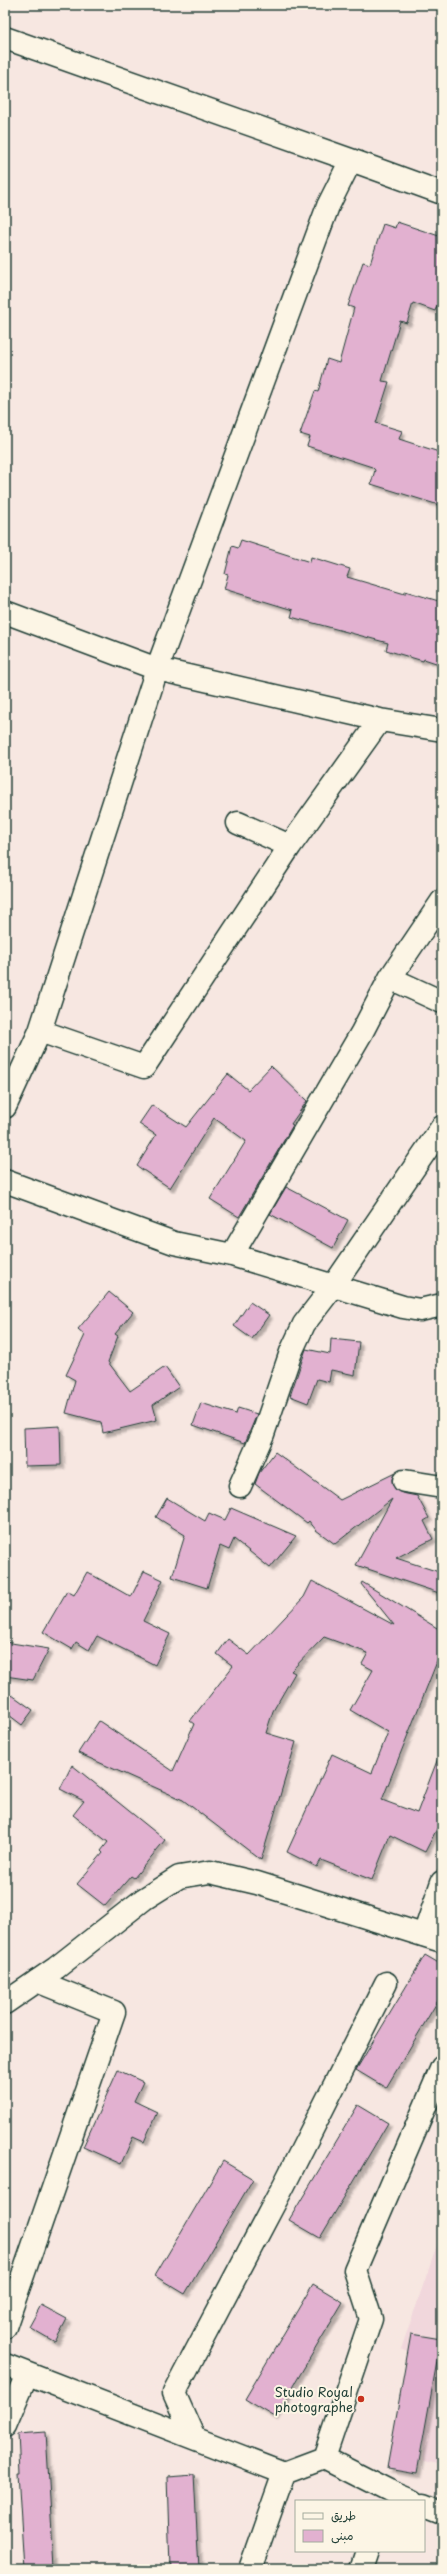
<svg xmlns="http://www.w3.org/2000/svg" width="447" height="2574" font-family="'Playpen Sans','Playpen Sans Arabic',sans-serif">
<defs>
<filter id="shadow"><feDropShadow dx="3.5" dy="3.5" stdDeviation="1" flood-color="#0004"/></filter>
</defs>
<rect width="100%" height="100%" fill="#f7e7e1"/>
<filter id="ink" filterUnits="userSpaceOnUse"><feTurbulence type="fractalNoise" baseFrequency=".025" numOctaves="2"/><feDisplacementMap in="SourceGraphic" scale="8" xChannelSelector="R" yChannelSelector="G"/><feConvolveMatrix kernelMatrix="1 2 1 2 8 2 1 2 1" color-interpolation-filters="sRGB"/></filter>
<g filter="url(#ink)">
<path fill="#f1d7dc" d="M 442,2231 L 442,2465 L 423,2461 L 425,2361 L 401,2349 Z"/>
<path fill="#e2b1d0" stroke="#1f3d34" filter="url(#shadow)" d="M 397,222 L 442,237 L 442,304 L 438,303 L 435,311 L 413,303 L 407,323 L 400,321 L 382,381 L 389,382 L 376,423 L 402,431 L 399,439 L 442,453 L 442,506 L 371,484 L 375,470 L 372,467 L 307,446 L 310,437 L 300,434 L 315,391 L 318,392 L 327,359 L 339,363 L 354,308 L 348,306 L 363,262 L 370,264 L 383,224 L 395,228 Z
M 241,540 L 310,562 L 311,557 L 350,569 L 347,577 L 405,594 L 405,591 L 442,602 L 442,665 L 424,659 L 423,661 L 386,650 L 388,643 L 291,617 L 293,610 L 224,589 L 228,575 L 225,574 L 232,546 L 238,548 Z
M 271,1066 L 307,1101 L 291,1124 L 293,1125 L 239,1217 L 210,1199 L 246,1141 L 214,1118 L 170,1188 L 137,1166 L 156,1135 L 139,1124 L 152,1105 L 186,1127 L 228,1074 L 248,1090 Z
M 286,1187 L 348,1220 L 333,1248 L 270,1214 Z
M 109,1292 L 133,1312 L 115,1334 L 118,1336 L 108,1362 L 130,1391 L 165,1367 L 179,1387 L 153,1405 L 157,1420 L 103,1433 L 101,1422 L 66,1413 L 75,1380 L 66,1375 L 85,1335 L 78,1329 Z
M 250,1302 L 269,1315 L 252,1339 L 234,1326 Z
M 331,1339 L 359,1342 L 355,1375 L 331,1370 L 329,1382 L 317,1379 L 308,1403 L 290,1396 L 306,1349 L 330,1354 Z
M 201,1403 L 236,1414 L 238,1408 L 257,1414 L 245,1443 L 193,1425 Z
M 60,1426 L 61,1465 L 25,1466 L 24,1428 Z
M 275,1452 L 340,1500 L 395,1473 L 392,1479 L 393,1486 L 402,1493 L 417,1496 L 429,1518 L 424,1521 L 433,1539 L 396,1558 L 442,1573 L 442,1594 L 356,1565 L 392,1499 L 335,1544 L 316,1530 L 309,1521 L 307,1523 L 255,1484 L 259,1473 Z
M 167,1498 L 205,1521 L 209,1513 L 225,1520 L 231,1508 L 296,1536 L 270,1568 L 234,1539 L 229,1550 L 220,1546 L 207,1588 L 172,1577 L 185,1535 L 156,1517 Z
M 144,1571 L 163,1580 L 143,1621 L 170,1634 L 155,1665 L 97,1636 L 89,1650 L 76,1642 L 72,1649 L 43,1632 L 67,1591 L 74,1595 L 87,1572 L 131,1597 Z
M 312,1581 L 394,1625 L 361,1584 L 362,1582 L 442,1631 L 442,1649 L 382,1800 L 417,1813 L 440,1753 L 442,1753 L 442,1819 L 425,1852 L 390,1835 L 372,1880 L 321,1860 L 317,1867 L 287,1852 L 332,1754 L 372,1773 L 388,1732 L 350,1710 L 373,1670 L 362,1664 L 368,1653 L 324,1637 L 291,1671 L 295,1673 L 273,1711 L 266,1733 L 296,1742 L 261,1860 L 183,1800 L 78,1753 L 99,1721 L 173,1771 L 194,1724 L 190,1721 L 233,1666 L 217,1654 L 228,1639 L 249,1655 L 304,1597 Z
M 5,1642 L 49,1649 L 33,1680 L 5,1676 Z
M 12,1695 L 33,1710 L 22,1725 L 5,1712 L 5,1705 Z
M 72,1765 L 165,1840 L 134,1878 L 131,1876 L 105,1906 L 77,1884 L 103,1853 L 101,1851 L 108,1842 L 73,1815 L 84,1801 L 60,1789 Z
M 425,1955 L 442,1965 L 442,1994 L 386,2088 L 356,2070 Z
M 118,2070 L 143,2082 L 134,2101 L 157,2112 L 144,2142 L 133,2137 L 121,2164 L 83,2147 Z
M 358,2105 L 388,2123 L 320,2238 L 289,2220 Z
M 223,2161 L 253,2179 L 185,2294 L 155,2276 Z
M 313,2284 L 343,2302 L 275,2417 L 245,2399 Z
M 41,2305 L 67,2319 L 55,2342 L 29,2327 Z
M 411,2334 L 441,2339 L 417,2473 L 387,2468 Z
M 46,2432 L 54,2567 L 24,2569 L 18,2473 L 20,2473 L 18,2434 Z
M 194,2475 L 199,2569 L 170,2569 L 167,2477 Z"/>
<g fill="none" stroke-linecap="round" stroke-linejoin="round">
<g stroke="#1f3d34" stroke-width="25">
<path id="street" d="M 5,38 L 351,160
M 5,612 L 157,669 L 380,720 L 442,730
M 238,823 L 290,846
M 390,978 L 442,1002
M 40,1031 L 144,1067 L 290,846 L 380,720
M 5,1107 L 40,1031 L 157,669 L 328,206 L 351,160 L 442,193
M 5,1181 L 174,1243 L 232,1255 L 403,1307 L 420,1310 L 442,1305
M 232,1255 L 362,1032 L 390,978 L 442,901
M 404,1481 L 442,1487
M 240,1486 L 263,1434 L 291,1352 L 304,1324 L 334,1285 L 442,1127
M 424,1935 L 442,1882
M 5,2327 L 114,2012 L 37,1981
M 5,2365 L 284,2473 L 324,2458 L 389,2491 L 413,2501
M 5,2426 L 27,2374
M 194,2438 L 174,2393 L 284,2185 L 386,1983
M 324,2458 L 371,2319 L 355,2270 L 442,2067
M 424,2505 L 442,2512
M 250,2569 L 284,2473
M 362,2569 L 368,2551"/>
</g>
<g stroke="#1f3d34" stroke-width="25">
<path id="secondary" d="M 5,2003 L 56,1968 L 144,1899 L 179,1877 L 210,1872 L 257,1883 L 442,1941"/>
</g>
<use href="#street" stroke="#fcf5e5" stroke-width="22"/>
<use href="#secondary" stroke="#fcf5e5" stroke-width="22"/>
</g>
</g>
<circle fill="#c8321e" stroke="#fcf5e5" stroke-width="1.5" cx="361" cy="2399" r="4"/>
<g text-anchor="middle" stroke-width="4" stroke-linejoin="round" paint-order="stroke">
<g font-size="13" fill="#1f3d34" stroke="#fcf5e5" text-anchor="end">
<text x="353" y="2397">Studio Royal<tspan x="353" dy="15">photographe</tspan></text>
</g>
</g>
<rect width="447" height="2574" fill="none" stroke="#fcf5e5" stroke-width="20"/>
<rect x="10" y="10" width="427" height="2554" fill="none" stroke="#1f3d34" stroke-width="1.5" filter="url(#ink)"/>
<rect x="295" y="2500" width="130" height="52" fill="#fcf5e5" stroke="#a4ab9e"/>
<rect x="303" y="2513" width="20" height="6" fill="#fcf5e5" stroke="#a4ab9e"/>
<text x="331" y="2520" font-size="12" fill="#1f3d34">طريق</text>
<rect x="303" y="2530" width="20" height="12" fill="#e2b1d0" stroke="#a4ab9e"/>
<text x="331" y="2540" font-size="12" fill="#1f3d34">مبنى</text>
</svg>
